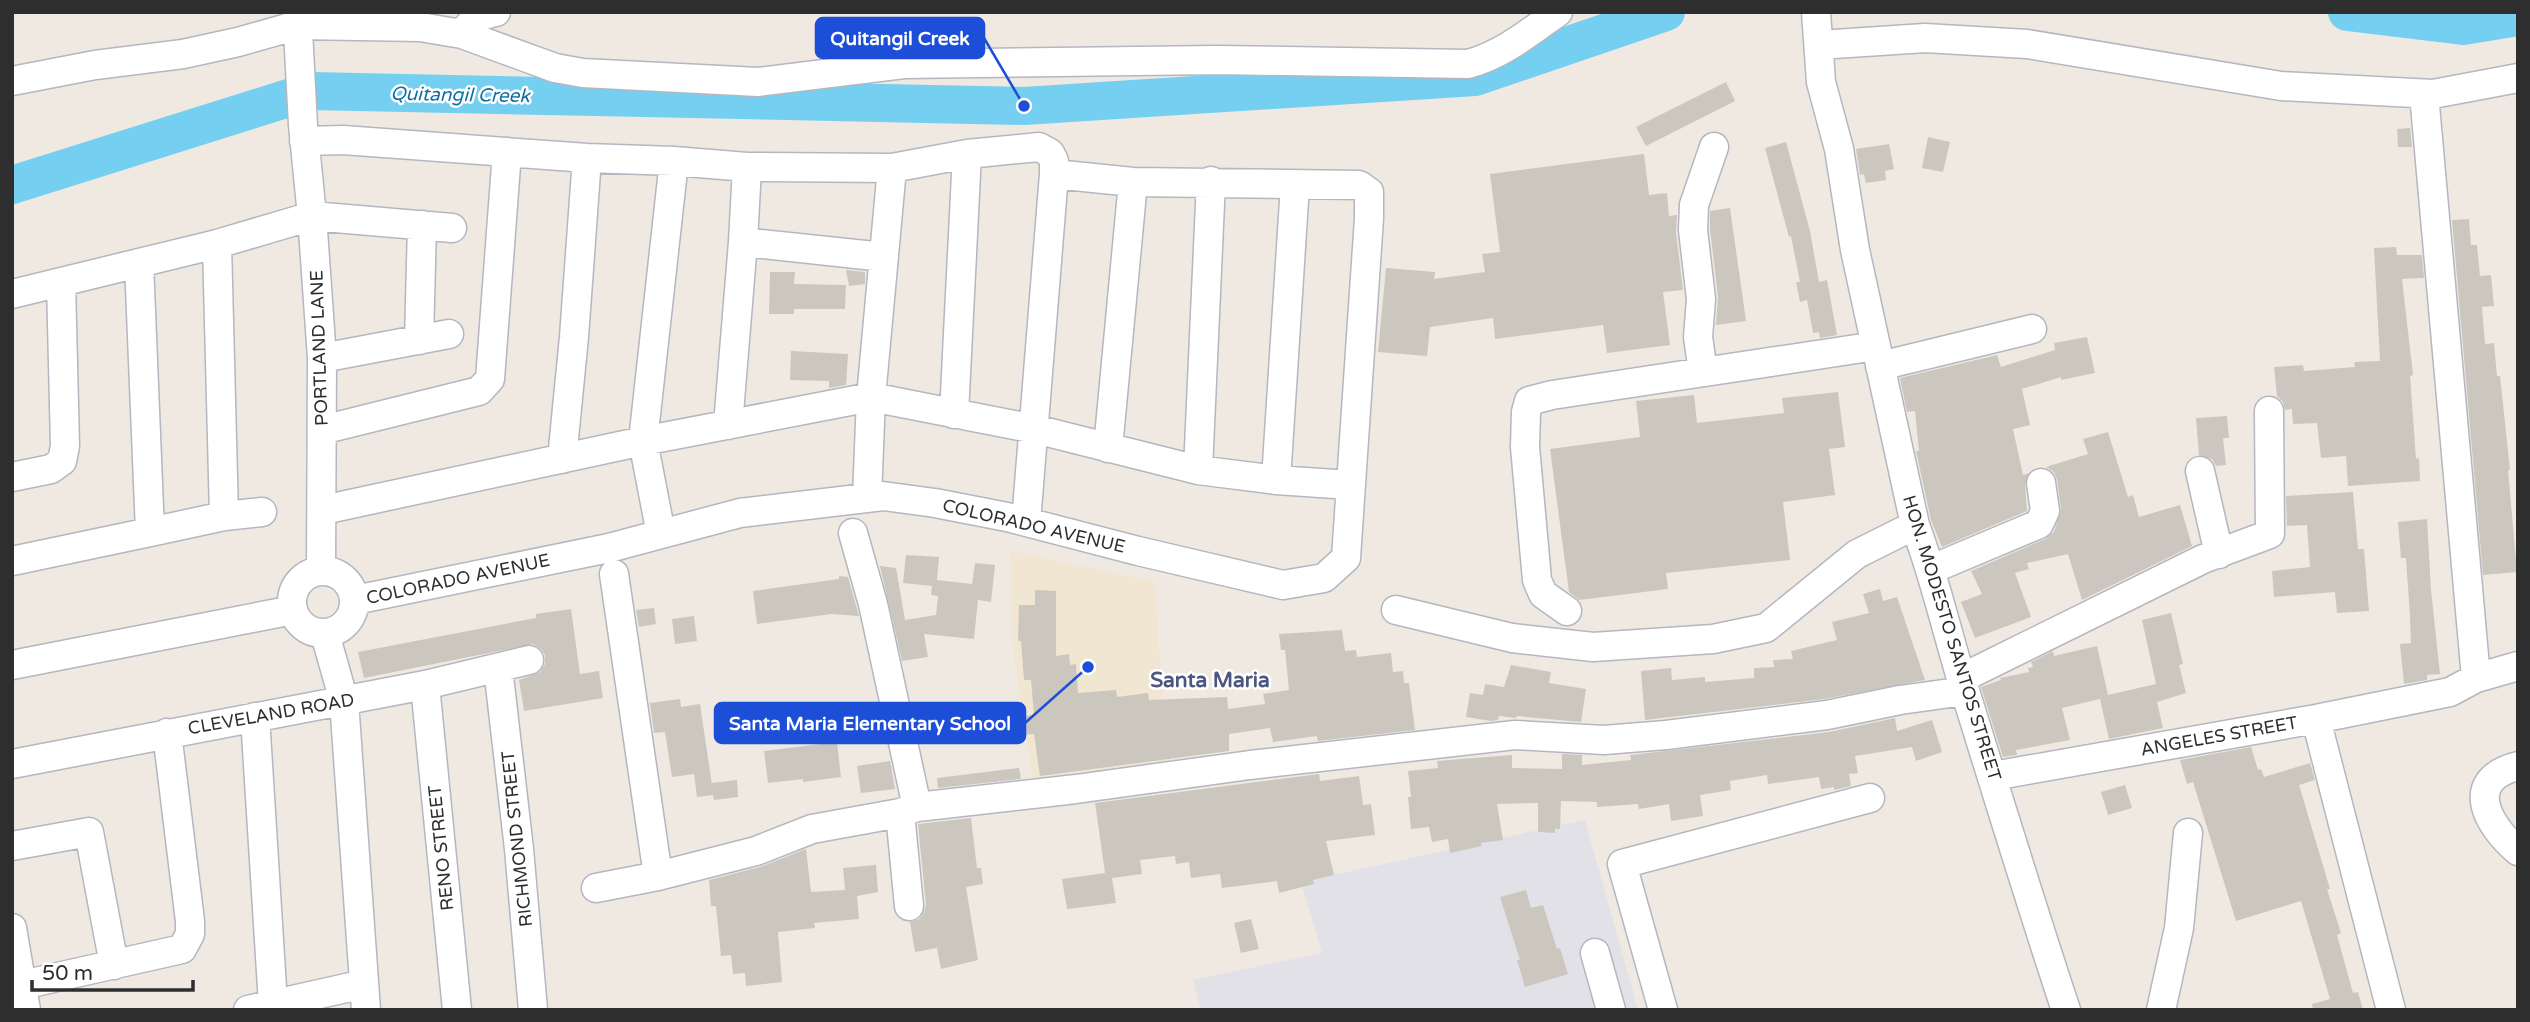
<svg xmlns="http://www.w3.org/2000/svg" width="2530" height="1022" font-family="'Varela Round',sans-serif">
<rect width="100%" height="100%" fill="#efe9e1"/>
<path fill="#e3e1e8" d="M 1585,820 L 1638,1010 L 1201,1010 L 1193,980 L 1322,953 L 1301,882 Z"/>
<path fill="#f0e6d1" d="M 1011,551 L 1155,582 L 1161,685 L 1171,767 L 1034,784 L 1013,649 Z"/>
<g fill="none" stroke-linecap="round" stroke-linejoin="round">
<path stroke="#75cff0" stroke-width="38" d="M 2347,12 L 2463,26 L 2518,17
M 12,185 L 311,91 L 1024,106 L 1475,77 L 1666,12"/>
</g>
<path fill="#cbc7bf" d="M 1726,82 L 1735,101 L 1646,146 L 1636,127 Z
M 2410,128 L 2412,147 L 2398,147 L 2397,129 Z
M 1928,137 L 1950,142 L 1943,172 L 1922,168 Z
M 1786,142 L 1810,231 L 1819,282 L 1827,280 L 1837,335 L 1820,338 L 1819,332 L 1813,333 L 1807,300 L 1800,302 L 1796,282 L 1800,282 L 1791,236 L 1789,237 L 1765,148 Z
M 1889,144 L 1894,169 L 1885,171 L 1886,180 L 1866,183 L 1864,174 L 1860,175 L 1856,149 Z
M 1644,154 L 1649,195 L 1667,193 L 1669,216 L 1677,215 L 1676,232 L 1683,290 L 1663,292 L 1670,345 L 1607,353 L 1603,325 L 1495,339 L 1493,318 L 1430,327 L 1427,356 L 1378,352 L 1386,268 L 1435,272 L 1434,279 L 1485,272 L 1482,254 L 1500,252 L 1490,174 Z
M 1730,208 L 1746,321 L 1716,325 L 1718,297 L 1710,229 L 1710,211 Z
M 2469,219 L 2471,245 L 2477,245 L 2480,276 L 2491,275 L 2494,306 L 2482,307 L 2485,344 L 2494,343 L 2497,376 L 2500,376 L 2510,470 L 2508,470 L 2517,572 L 2483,575 L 2452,220 Z
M 2396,247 L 2397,255 L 2422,255 L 2424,278 L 2402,279 L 2413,375 L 2410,376 L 2416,459 L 2419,458 L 2420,481 L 2348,486 L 2346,456 L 2321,458 L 2317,423 L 2293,424 L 2292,409 L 2285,410 L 2283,402 L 2277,396 L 2274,367 L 2303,365 L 2304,371 L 2355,367 L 2354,362 L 2380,361 L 2374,248 Z
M 846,270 L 865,272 L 865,284 L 849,286 Z
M 770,272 L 795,272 L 794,284 L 846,285 L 845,309 L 794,309 L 794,314 L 769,314 Z
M 2087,337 L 2095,373 L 2061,380 L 2061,377 L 2022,389 L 2030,425 L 2013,429 L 2023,475 L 2029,473 L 2025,485 L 2027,511 L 1942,547 L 1931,520 L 1916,451 L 1919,451 L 1915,411 L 1907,412 L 1900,378 L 1997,355 L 2001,367 L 2055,350 L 2054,343 Z
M 791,351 L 848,354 L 846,385 L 829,388 L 829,381 L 790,380 Z
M 1838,392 L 1845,447 L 1829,449 L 1835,495 L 1783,502 L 1790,560 L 1666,573 L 1668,589 L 1579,600 L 1569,592 L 1550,449 L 1640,437 L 1636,401 L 1694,395 L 1697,423 L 1784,413 L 1782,398 Z
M 2227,416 L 2229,438 L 2223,438 L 2226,465 L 2216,466 L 2212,459 L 2199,455 L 2196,418 Z
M 2108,432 L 2128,497 L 2133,495 L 2139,517 L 2180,505 L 2192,546 L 2082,600 L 2068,554 L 2027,563 L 2029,569 L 2015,573 L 2031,617 L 1975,638 L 1961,602 L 1982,594 L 1971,571 L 2045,539 L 2054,532 L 2061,509 L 2057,480 L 2054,472 L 2046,467 L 2088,454 L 2083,439 Z
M 2353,492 L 2358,549 L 2364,549 L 2369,611 L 2337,613 L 2335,592 L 2274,597 L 2272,571 L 2310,567 L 2307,525 L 2287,526 L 2286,496 Z
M 2427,519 L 2431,590 L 2440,674 L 2427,675 L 2427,680 L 2404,684 L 2400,644 L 2411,643 L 2410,616 L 2406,558 L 2401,558 L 2398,522 Z
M 906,555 L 939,557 L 937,580 L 972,584 L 975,563 L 995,565 L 991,602 L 978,600 L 974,639 L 924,634 L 928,657 L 902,661 L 880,566 L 896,568 L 905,620 L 936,615 L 938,596 L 931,595 L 932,586 L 903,583 Z
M 839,576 L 848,577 L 859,616 L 832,614 L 757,624 L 753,591 L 839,579 Z
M 1880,589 L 1883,601 L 1897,597 L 1925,680 L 1824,699 L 1645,720 L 1641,671 L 1671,668 L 1672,680 L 1705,677 L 1705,682 L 1754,678 L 1754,668 L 1774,667 L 1773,660 L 1793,659 L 1791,651 L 1837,640 L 1832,622 L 1869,613 L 1863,594 Z
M 1035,590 L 1056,591 L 1056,656 L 1069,654 L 1070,665 L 1076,664 L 1078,693 L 1116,690 L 1117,697 L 1148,693 L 1149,700 L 1227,697 L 1228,709 L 1265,704 L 1263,694 L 1289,690 L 1285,650 L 1281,650 L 1279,634 L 1342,630 L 1345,651 L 1356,650 L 1357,657 L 1391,653 L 1393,672 L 1403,671 L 1404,683 L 1409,683 L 1415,730 L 1318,741 L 1317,736 L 1273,742 L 1270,728 L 1229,734 L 1229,751 L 1040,776 L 1034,734 L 1009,736 L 1007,718 L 1034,715 L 1031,680 L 1024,680 L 1021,641 L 1018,641 L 1019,605 L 1035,605 Z
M 654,608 L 656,624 L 639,627 L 636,610 Z
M 571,609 L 580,674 L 599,671 L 603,698 L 524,711 L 519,680 L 540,672 L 545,664 L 545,655 L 541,649 L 533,644 L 364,678 L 358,652 L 536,618 L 536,614 Z
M 2171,613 L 2183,664 L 2179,665 L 2186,693 L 2157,702 L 2163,728 L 2109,739 L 2100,699 L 2062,708 L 2070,740 L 2016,750 L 2017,755 L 2003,757 L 1981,687 L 2001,680 L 2000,678 L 2029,672 L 2028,668 L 2033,667 L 2031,662 L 2053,651 L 2054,656 L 2097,646 L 2108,695 L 2156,684 L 2142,620 Z
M 694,616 L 697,641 L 675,644 L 672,619 Z
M 1511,665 L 1551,672 L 1549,683 L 1586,689 L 1581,722 L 1517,716 L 1516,718 L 1499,716 L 1498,720 L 1491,721 L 1466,717 L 1470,693 L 1483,695 L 1485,684 L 1504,687 Z
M 680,699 L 681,707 L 700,704 L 712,785 L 712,783 L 737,780 L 738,797 L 714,800 L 713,795 L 697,797 L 694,774 L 672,777 L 665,732 L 654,733 L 650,703 Z
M 1895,718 L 1897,731 L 1932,720 L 1942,752 L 1916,761 L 1912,747 L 1855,756 L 1858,773 L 1849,774 L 1851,786 L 1834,790 L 1834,787 L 1821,789 L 1819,777 L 1768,784 L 1767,775 L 1730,781 L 1731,790 L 1700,795 L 1703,816 L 1671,821 L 1669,804 L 1639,809 L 1638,804 L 1597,807 L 1597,802 L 1561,801 L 1560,829 L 1555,829 L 1555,833 L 1538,832 L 1538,803 L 1497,804 L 1503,840 L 1481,843 L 1482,846 L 1450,853 L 1448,839 L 1432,842 L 1429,827 L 1411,829 L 1408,797 L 1411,797 L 1408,771 L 1438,768 L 1437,761 L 1512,755 L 1512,768 L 1562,769 L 1562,754 L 1582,755 L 1582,765 L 1631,760 L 1630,755 L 1829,732 Z
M 837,742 L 841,777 L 803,782 L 803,779 L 768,783 L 764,751 Z
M 2251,747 L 2258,770 L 2261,769 L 2264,777 L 2310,763 L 2315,780 L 2299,785 L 2330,889 L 2327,889 L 2341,933 L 2337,935 L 2353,993 L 2358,992 L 2363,1010 L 2313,1010 L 2312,1004 L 2330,999 L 2301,901 L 2236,921 L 2193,782 L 2187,784 L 2180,760 Z
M 890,761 L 895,789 L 861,793 L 857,766 Z
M 1019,768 L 1021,779 L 938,788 L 937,778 Z
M 1319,774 L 1320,781 L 1359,776 L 1363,805 L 1371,804 L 1375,835 L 1326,841 L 1334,875 L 1313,880 L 1314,884 L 1279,893 L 1277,881 L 1222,888 L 1220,874 L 1191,878 L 1189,862 L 1176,864 L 1175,856 L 1140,860 L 1142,874 L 1112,878 L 1116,903 L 1067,909 L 1062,879 L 1105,873 L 1095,803 Z
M 2125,785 L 2132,808 L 2108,815 L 2101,792 Z
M 971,818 L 977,868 L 981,868 L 983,884 L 966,887 L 978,960 L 941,969 L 937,948 L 915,952 L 910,922 L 919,919 L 924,912 L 926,905 L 918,824 Z
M 806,849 L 811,892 L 845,890 L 843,868 L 876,865 L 878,892 L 857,896 L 859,919 L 814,923 L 815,928 L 778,932 L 782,982 L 746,986 L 745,973 L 733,974 L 731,955 L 721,956 L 716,906 L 711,906 L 709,880 L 760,867 Z
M 1526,890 L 1531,908 L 1543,905 L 1557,949 L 1560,948 L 1568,974 L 1525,987 L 1517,960 L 1520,960 L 1500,897 Z
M 1251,919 L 1259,949 L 1241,953 L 1234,923 Z"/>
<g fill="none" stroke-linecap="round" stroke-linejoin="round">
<g stroke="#b4b7c1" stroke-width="31">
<path id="minor" d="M 297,12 L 303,125 L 312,216 L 322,358 L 321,571
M 1816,12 L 1821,82 L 1839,149 L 1855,250 L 1915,525 C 1936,581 1948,638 1966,694 C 1999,800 2031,905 2066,1010
M 462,34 C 472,20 480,15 496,12
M 1819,45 L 1925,38 L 2027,44 L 2281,86 L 2433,94 L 2518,78
M 12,81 L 95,65 L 183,54 L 238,42 L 298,25 L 420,27 L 462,34 L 555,68 L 583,73 L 758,82 L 904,64 L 1217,60 L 1468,64 C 1502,55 1530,32 1558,12
M 2424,94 L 2476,678
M 304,141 L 343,140 L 587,158 L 674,161 L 747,167 L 892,168 L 967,154 L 1039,147 L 1050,153 L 1054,161 L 1054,174 L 1026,522
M 743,242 L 884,257
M 12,294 L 217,244 L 312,216 L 452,228
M 419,340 L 422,225
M 322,358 L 449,334
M 1880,366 L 2032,329
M 1703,372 L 1698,337 L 1701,299 L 1693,230 L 1694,205 L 1714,147
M 954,414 L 967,154
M 728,425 L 743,242 L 747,167
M 322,430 L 479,391 L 490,379 L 507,152
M 1108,448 L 1133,182
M 562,459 L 574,337 L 587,158
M 1198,470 L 1211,181
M 2200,471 L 2219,554
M 12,477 L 51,469 L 62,461 L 65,446 L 61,282
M 1276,480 L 1295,185
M 867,498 L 871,397 L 892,168
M 323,510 L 643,441 L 871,397 L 1035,429 L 1198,470 L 1276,480 L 1350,485
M 224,516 L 262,512
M 150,532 L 224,516 L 217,244
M 853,533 L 873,604 L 917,807
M 661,534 L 643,441 L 674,161
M 12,561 L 150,532 L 139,263
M 1932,569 L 2039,524 L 2045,511 L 2041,483
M292 602a31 31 0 1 1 62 0a31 31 0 1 1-62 0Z
M 614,574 L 658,876
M 355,600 L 609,548 L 740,513 L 883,496 L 935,503 L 1007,517 L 1138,551 L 1283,585 L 1324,578 L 1346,558 L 1369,218 L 1369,192 L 1359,185 L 1133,182 L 1054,174
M 1396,610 L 1512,638 L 1593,647 L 1713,639 L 1766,628 L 1857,554 L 1915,525
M 1567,611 L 1543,594 L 1537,580 L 1525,447 L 1526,412 L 1529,401 L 1552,395 L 1876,346
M 325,634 L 344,701 L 366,1010
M 12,665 L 293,610
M 498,668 L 519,849 L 533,1010
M 1962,678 L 2203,559 L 2270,534 L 2269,411
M 425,685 L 457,1010
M 255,717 L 273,1004
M 2316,719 L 2391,1010
M 12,764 L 425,685 L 529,660
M 2518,766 C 2462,780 2487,825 2518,851
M 1993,776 L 2316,719 L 2450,692 L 2476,678 L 2518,666
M 900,813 L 909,906
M 12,846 L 89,832 L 114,965
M 596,888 L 658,876 L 756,851 L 812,829 L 900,813 L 917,807 L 1076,789 L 1250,765 L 1515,735 L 1604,740 L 1666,735 L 1827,715 L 1900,700 L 1965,691
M 12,928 L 26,1010
M 1595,953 L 1611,1010
M 22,985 L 182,949 L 190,934 L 190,921 L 167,733
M 248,1010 L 364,984
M 1663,1010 L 1622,864 L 1870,798
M 2161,1010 L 2179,928 L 2188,833"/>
</g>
<use href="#minor" stroke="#fff" stroke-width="28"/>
</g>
<g text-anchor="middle" stroke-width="5" stroke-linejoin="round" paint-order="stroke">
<g font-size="18" fill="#2e2e2e" stroke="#fff">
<text transform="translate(319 348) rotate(-92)" y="6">PORTLAND LANE</text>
<text transform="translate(1034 526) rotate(13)" y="6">COLORADO AVENUE</text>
<text transform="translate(458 579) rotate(-12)" y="6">COLORADO AVENUE</text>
<text transform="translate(1952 638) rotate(73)" y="6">HON. MODESTO SANTOS STREET</text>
<text transform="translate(271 714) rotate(-10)" y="6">CLEVELAND ROAD</text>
<text transform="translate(2219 736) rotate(-10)" y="6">ANGELES STREET</text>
<text transform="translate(517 839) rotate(-96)" y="6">RICHMOND STREET</text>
<text transform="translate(441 848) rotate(-96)" y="6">RENO STREET</text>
</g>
<g font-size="19" font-style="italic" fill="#0d6fa3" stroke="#fff">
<text transform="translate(460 94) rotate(1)" y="7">Quitangil Creek</text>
</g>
<g font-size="21" font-weight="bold" fill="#4d5680" stroke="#fff">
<text x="1210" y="687">Santa Maria</text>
</g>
</g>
<path fill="none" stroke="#1d4ed8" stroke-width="2.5" d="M1024 106L984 38M1088 667L1025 723"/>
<g fill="#1d4ed8" stroke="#fff" stroke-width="2.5">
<circle cx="1024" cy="106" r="7"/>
<circle cx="1088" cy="667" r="7"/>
</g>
<g fill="#1d4ed8" stroke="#1d4ed8" stroke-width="2.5">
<rect x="816" y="18" width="168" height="40" rx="7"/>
<rect x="715" y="703" width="310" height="40" rx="7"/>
</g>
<g font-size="19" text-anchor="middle" font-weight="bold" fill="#fff">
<text x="900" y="45">Quitangil Creek</text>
<text x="870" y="730">Santa Maria Elementary School</text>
</g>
<rect width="2530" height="1022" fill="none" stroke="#2e2e2e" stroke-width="28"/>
<path d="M32 980v10h161v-10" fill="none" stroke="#2e2e2e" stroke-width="3.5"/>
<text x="42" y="980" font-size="21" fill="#2e2e2e" stroke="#ffffff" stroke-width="5" paint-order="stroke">50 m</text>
</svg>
